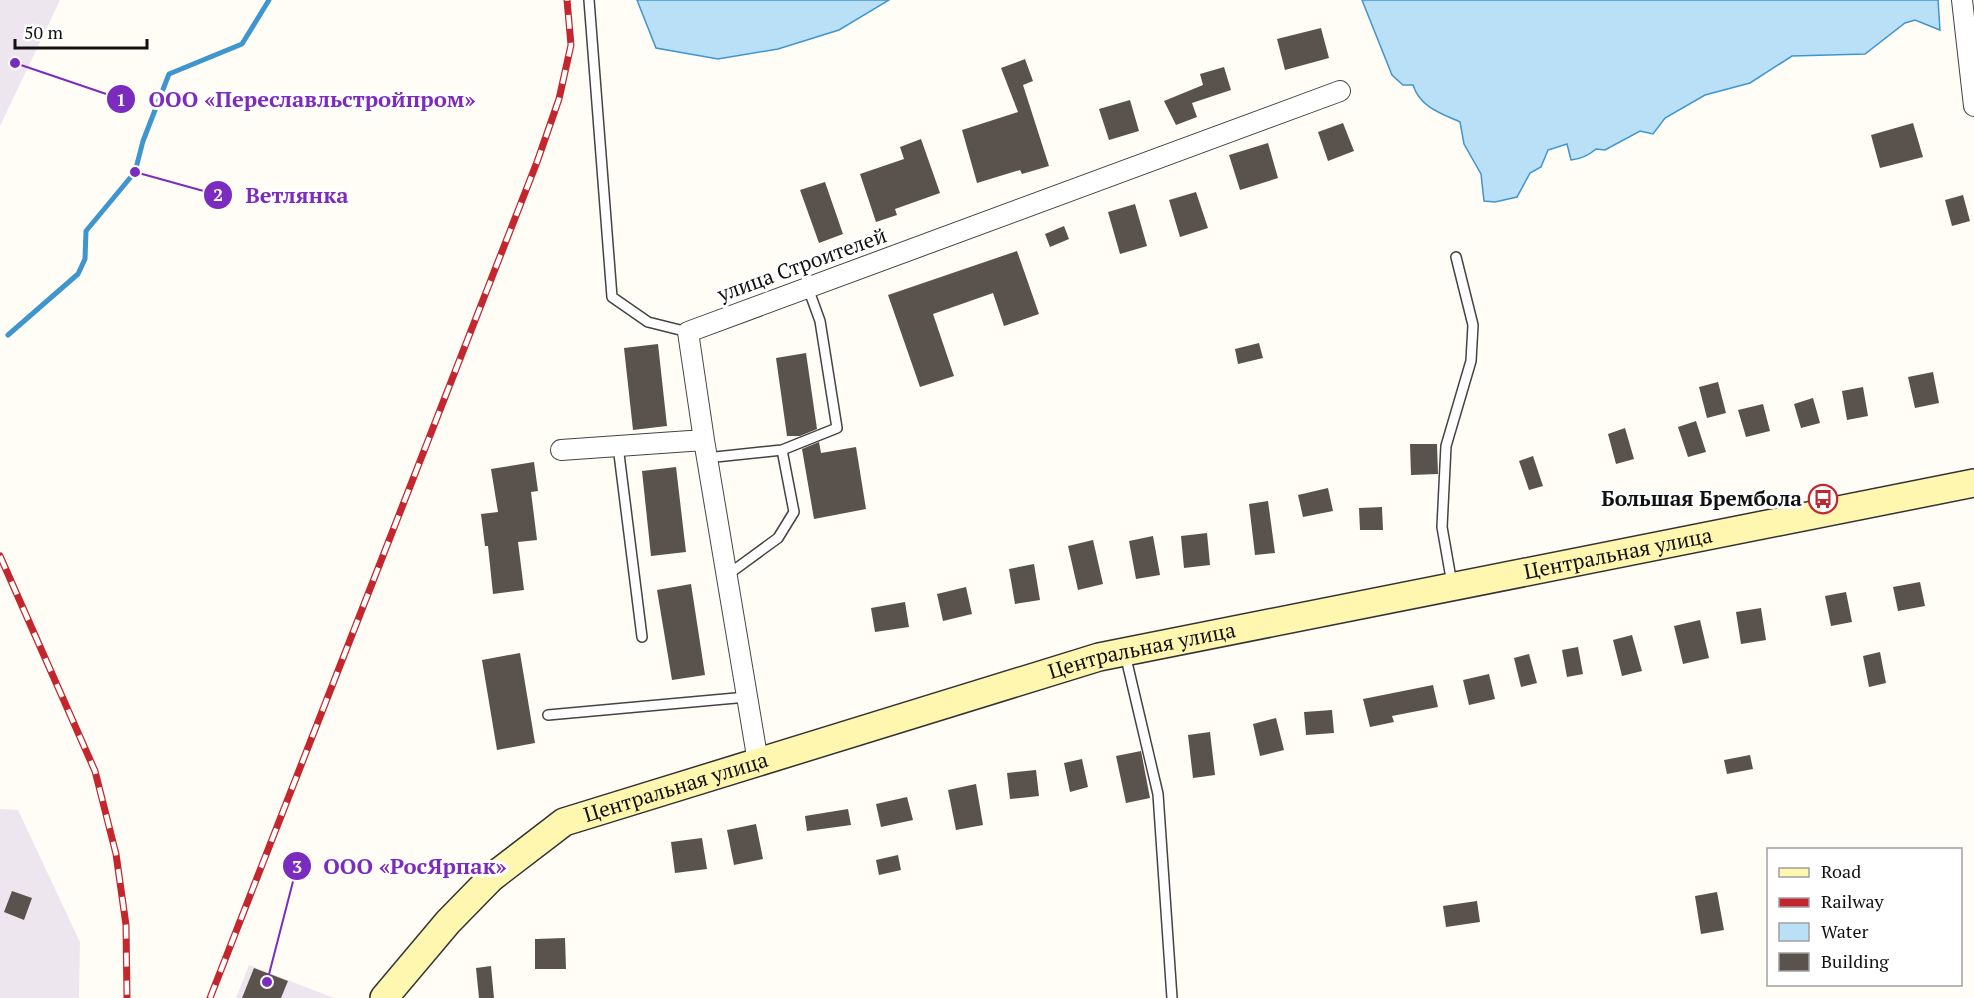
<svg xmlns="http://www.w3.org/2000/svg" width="1974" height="998" font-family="'PT Serif',serif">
<rect width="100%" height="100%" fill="#fffdf5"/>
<path fill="#eee6ef" d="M 0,0 L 60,0 L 0,126 Z
M 0,809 L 18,810 L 80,942 L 79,998 L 0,998 Z
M 249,965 L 334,998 L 236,998 Z"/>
<path fill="#b9e0f7" stroke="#3f96cf" stroke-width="1.5" d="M 637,0 L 889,0 L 839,30 L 778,49 L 718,59 L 656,48 Z
M 1362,0 L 1938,0 L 1940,30 L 1915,20 L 1905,23 L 1865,54 L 1792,56 L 1750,83 L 1705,95 L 1665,118 L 1653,134 L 1640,131 L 1605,150 L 1596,149 C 1588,156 1581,159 1571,160 L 1567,144 L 1548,150 L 1541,167 L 1530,173 L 1517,197 L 1495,202 L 1484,201 L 1481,174 L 1464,144 L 1460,122 C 1440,113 1420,107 1413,85 L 1403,85 L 1392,75 Z"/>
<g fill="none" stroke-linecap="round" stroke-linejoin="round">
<path stroke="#3f96cf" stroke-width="5" d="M 8,335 L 78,274 L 85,259 L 86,231 L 135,172 L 143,141 L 169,74 L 242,44 L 269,0"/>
</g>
<path fill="#5a524d" d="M 1321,28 L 1329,58 L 1285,70 L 1277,39 Z
M 1025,59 L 1033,81 L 1023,85 L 1049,166 L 1022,174 L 1020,170 L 977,183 L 962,130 L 1018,112 L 1001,68 Z
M 1224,67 L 1231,90 L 1192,103 L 1197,117 L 1176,125 L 1164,101 L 1203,85 L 1200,74 Z
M 1130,100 L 1139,131 L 1109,140 L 1099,109 Z
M 1343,123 L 1354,151 L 1328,161 L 1318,132 Z
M 1913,123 L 1923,157 L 1880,168 L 1871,135 Z
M 921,139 L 940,193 L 895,209 L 897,215 L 876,222 L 860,174 L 904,159 L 900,147 Z
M 1268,143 L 1278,178 L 1240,190 L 1229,155 Z
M 825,182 L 843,234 L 819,243 L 800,190 Z
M 1196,192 L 1208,228 L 1180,237 L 1169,200 Z
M 1963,195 L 1970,221 L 1952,226 L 1945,200 Z
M 1135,204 L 1147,246 L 1120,254 L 1108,212 Z
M 1064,226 L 1069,239 L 1050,247 L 1045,234 Z
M 1017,251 L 1039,314 L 1004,326 L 993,293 L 933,314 L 954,376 L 920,387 L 888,295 Z
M 1259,343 L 1263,358 L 1238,364 L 1235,349 Z
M 658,344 L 667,426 L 633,430 L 624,348 Z
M 806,353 L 817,429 L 800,436 L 787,436 L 776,358 Z
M 1933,372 L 1939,403 L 1915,408 L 1908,377 Z
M 1718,382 L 1726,413 L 1707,418 L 1699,387 Z
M 1863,387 L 1868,416 L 1847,420 L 1842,391 Z
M 1813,398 L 1820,423 L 1801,428 L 1794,404 Z
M 1763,404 L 1770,431 L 1746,437 L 1738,410 Z
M 1696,421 L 1706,452 L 1688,457 L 1678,427 Z
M 1625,428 L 1634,459 L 1616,464 L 1608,434 Z
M 819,442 L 821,453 L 856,447 L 866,509 L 814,519 L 802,449 Z
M 1410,444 L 1437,444 L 1438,474 L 1411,475 Z
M 1533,456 L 1543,486 L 1529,490 L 1519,461 Z
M 534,462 L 538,491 L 531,492 L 537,540 L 518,542 L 524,590 L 493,594 L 488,546 L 485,546 L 481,514 L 498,512 L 491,469 Z
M 676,467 L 686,552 L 651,556 L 642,471 Z
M 1328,488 L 1333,511 L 1303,517 L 1298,495 Z
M 1268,501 L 1275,553 L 1255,555 L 1249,504 Z
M 1382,507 L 1383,530 L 1360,530 L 1359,508 Z
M 1207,533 L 1210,565 L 1184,568 L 1181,536 Z
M 1153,536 L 1160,575 L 1136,579 L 1129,541 Z
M 1093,540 L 1103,584 L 1078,590 L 1068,546 Z
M 1034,564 L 1040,600 L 1015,604 L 1009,569 Z
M 1920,582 L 1925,606 L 1898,611 L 1893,587 Z
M 691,584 L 705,675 L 672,680 L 657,590 Z
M 966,587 L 972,614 L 943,621 L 937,594 Z
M 1846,592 L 1852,622 L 1831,626 L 1825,596 Z
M 905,602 L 909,627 L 875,632 L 871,608 Z
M 1761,608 L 1766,640 L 1741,644 L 1736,612 Z
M 1700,620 L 1709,658 L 1683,664 L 1674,626 Z
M 1632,635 L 1642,671 L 1622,676 L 1613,640 Z
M 1578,647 L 1583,674 L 1567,677 L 1562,650 Z
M 1880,652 L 1886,683 L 1869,687 L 1863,656 Z
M 520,653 L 535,743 L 497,750 L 482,660 Z
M 1529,654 L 1537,683 L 1521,687 L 1514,658 Z
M 1489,674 L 1495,699 L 1469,705 L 1463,680 Z
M 1433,685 L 1438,707 L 1392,716 L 1394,722 L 1370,727 L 1363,699 Z
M 1332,710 L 1334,733 L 1306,735 L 1304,712 Z
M 1276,718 L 1284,750 L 1260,756 L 1253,724 Z
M 1210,732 L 1215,775 L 1193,778 L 1188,735 Z
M 1141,751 L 1150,798 L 1126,803 L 1116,756 Z
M 1750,755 L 1753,769 L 1727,774 L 1724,760 Z
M 1082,759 L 1088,787 L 1070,792 L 1064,763 Z
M 1036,770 L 1039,796 L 1010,799 L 1007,773 Z
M 976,784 L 983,825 L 956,830 L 948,790 Z
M 907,797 L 913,820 L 881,827 L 876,804 Z
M 848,809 L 851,825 L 807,831 L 805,816 Z
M 756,824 L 763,859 L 734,865 L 727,830 Z
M 702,838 L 707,869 L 675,873 L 671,842 Z
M 898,855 L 901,870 L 879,875 L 876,860 Z
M 12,891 L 32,898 L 24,920 L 4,912 Z
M 1717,892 L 1724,930 L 1701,934 L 1695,896 Z
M 1477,901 L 1480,922 L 1446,927 L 1443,906 Z
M 565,938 L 566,969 L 535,969 L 535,939 Z
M 491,966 L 494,998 L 479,998 L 476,968 Z
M 254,968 L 288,981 L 281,998 L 242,998 Z"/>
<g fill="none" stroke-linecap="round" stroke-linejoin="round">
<g stroke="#444" stroke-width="12">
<path id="lane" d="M 589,0 L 612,297 L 648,322 L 688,332
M 618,446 L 642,637
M 782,450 L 837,428 L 820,321 L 808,288
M 706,458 L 782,450 L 794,512 L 778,538 L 726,576
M 1452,584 L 1442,527 L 1446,446 L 1471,361 L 1473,325 L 1456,257
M 1125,654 L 1158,794 L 1172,998
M 548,715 L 747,697"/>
</g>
<g stroke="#444" stroke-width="22">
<path id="street" d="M 1962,0 L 1974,106
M 561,450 L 704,440
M 758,762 L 704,440 L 688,332 L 1340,91"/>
</g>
<g stroke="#333" stroke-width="30">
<g id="secondary">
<path id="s1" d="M 384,998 L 448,922 L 491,878 L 564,822 L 1099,657 L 1974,483"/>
</g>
</g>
<use href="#lane" stroke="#fff" stroke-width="9"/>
<use href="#street" stroke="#fff" stroke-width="20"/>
<use href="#secondary" stroke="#fff6b0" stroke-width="27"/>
<g stroke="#c4262e" stroke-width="7">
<path id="rail" d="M 0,556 L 95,771 L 116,854 L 126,925 L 127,998
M 210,998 L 537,162 L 559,99 L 571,45 L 567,0"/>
</g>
<use href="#rail" stroke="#fff" stroke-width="4.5" stroke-dasharray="14" stroke-linecap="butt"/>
</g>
<defs>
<g id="bus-ring" transform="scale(1.5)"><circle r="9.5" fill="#fff" stroke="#c4262e" stroke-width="1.5"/><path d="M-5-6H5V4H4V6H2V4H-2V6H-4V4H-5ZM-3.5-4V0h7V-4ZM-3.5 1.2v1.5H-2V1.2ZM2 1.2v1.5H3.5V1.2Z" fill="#c4262e"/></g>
</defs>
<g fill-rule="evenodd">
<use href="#bus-ring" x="1823" y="499"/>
</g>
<g text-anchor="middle" stroke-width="6" stroke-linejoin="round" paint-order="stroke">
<g font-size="21" fill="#111" stroke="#fff">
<text transform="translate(802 265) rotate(-20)" y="7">улица Строителей</text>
<text dy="7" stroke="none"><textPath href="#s1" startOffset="1342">Центральная улица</textPath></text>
<text dy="7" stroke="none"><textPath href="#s1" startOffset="856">Центральная улица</textPath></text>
<text dy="7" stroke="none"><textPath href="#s1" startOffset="370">Центральная улица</textPath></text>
</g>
<g font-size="21" font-weight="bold" fill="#111" stroke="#fff" text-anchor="end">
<text x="1802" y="506">Большая Брембола</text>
</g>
</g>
<path fill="none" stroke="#7b2cbf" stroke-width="2" d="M15 63L121 99M135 172L218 195M267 982L297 866"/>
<g fill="#7b2cbf" stroke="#fff" stroke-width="2">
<circle cx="15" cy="63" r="6"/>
<circle cx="135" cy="172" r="6"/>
<circle cx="267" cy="982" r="6"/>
<circle cx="121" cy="99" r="15"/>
<circle cx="218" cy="195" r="15"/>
<circle cx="297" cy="866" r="15"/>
</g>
<g font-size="18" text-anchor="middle" font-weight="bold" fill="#fff">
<text x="121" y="106">1</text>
<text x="218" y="201">2</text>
<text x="297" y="873">3</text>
</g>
<g font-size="22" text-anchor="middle" font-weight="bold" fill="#7b2cbf" stroke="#fff" stroke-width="6" stroke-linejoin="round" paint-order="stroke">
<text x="312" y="107">ООО «Переславльстройпром»</text>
<text x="297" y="203">Ветлянка</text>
<text x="415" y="874">ООО «РосЯрпак»</text>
</g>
<rect x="1767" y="848" width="195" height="138" fill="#ffffff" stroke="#a0a0a0" stroke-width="1.5"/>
<rect x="1779" y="868" width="30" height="9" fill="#fff6b0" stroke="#a0a0a0" stroke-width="1.5"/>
<text x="1821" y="878" font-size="18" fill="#111111">Road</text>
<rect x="1779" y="898" width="30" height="9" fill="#c4262e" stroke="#a0a0a0" stroke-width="1.5"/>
<text x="1821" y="908" font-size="18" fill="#111111">Railway</text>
<rect x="1779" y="923" width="30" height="18" fill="#b9e0f7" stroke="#a0a0a0" stroke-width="1.5"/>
<text x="1821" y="938" font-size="18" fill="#111111">Water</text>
<rect x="1779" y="953" width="30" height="18" fill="#5a524d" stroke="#a0a0a0" stroke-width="1.5"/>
<text x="1821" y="968" font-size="18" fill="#111111">Building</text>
<path d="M15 39v9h132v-9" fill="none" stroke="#111111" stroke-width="3"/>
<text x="24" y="39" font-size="18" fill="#111111" stroke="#ffffff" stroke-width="4.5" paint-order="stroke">50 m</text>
</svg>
